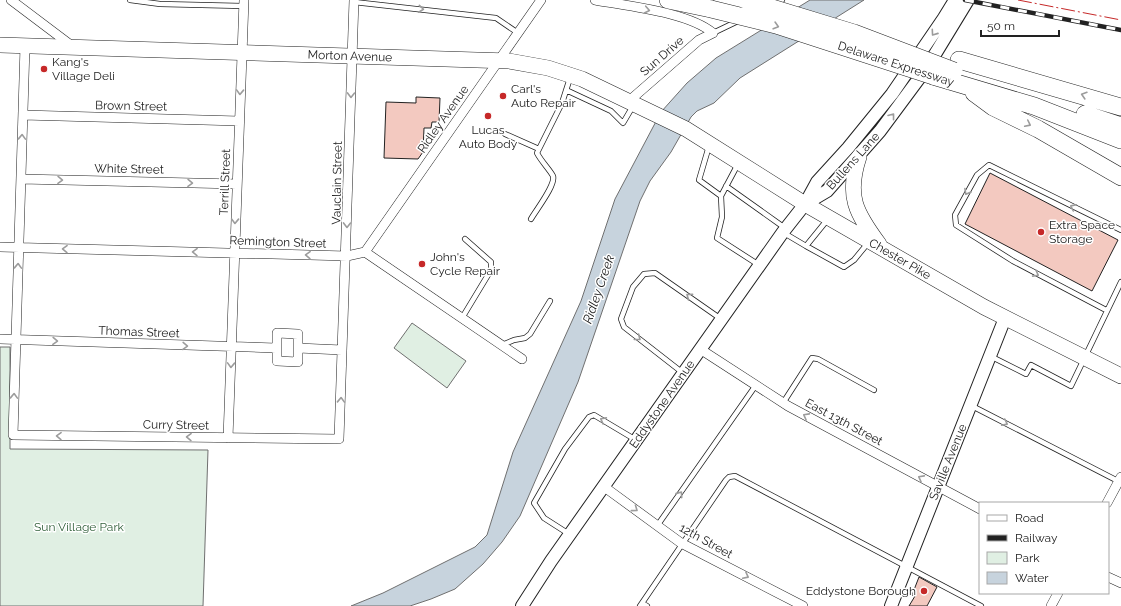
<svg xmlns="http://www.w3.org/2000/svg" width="1121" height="606" font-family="Raleway,sans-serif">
<rect width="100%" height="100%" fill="#fff"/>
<path fill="#e0efe3" stroke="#6f6f6f" d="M 412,323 L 466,361 L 447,388 L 394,348 Z
M 0,347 L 10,347 L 10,449 L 208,450 L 203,606 L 0,606 Z"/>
<path fill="#c7d3dd" stroke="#6f6f6f" d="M 810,0 L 864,0 L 740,78 L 714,103 L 697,111 L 691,117 L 671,152 L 650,181 L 640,201 L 578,382 L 520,516 L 502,542 L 483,564 L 455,589 L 431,599 L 410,606 L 351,606 L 383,593 L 475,547 L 487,535 L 513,452 L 581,301 L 615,199 L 661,112 L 687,83 L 716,58 Z"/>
<path fill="#f3c9c0" stroke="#222" d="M 416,97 L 440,98 L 439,122 L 432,122 L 431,128 L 424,128 L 423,152 L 418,159 L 384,158 L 386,102 L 416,103 Z
M 990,173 L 1118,240 L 1092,291 L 965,224 Z
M 919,577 L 937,587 L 927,606 L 909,606 L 915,596 L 912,595 Z"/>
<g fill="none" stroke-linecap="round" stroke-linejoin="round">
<g stroke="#222" stroke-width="6">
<path id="service" d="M 130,0 L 160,4 L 243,6
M 354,2 L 496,18 L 518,33
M 774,4 L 782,0
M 713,33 L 738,21
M 566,90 L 611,111 L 623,123 L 633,106
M 505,134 L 539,149
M 709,146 L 699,180 L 721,196
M 738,164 L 721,196 L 722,217 L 717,238 L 759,265
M 726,186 L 785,228
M 531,219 C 536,210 556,185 553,176 C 550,170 541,161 537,153 L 562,103 L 570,78
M 828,219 L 806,246 L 844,267 L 854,260 L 868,243
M 784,233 L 806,246
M 1106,310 L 1013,261 L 956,225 L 955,215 L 977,175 L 989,165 L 1121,230
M 462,318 L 491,270 L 491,262 L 465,239
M 502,345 L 514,340 L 525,338 L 530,334 L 550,301
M 990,356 L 1026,374 L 1031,365 L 1071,386 L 1121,282
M 683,373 L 624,327 L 621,319 L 633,287 L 644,274 L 655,273 L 721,319
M 783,403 L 812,358 L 818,359 L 874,390
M 972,406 L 1120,482
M 657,526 L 756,385
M 569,534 L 544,518 L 534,503 L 565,449 L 589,417 L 594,415 L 636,440
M 642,603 L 647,606
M 640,606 L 726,480 L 729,477 L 735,476 L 981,606"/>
</g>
<g stroke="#222" stroke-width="10">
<path id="minor" d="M 11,0 L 72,46
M 595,0 C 627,6 688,12 713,33 L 699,40 L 629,101
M 25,46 L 13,435 L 339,439 L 354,0
M 23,115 L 239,121
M 21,179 L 237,184
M 0,247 L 347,256 L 365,252 L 522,359
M 365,252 L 541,0
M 277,333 L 298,334 L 298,362 L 277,361 Z
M 0,339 L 276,348
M 298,348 L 342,350
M 700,349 L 788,406 L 980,509
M 228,438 L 244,0
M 603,486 L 681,543 L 803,606
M 1107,503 L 1121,477
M 1108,577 L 1121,583
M 1051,606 L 1058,593"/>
</g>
<g stroke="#222" stroke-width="14">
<path id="tertiary" d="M 805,204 L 827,191 L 880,131 L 926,69 L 968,0
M 522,606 L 551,561 L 783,232 L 805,204 L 817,182 L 848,148 L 892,94 L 944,18 L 955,0
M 891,606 L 1005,318"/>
</g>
<g stroke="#222" stroke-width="16">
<path id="primary" d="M 0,45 L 509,61 L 548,68 L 582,79 L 686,129 L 805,204 L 984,307 L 1121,376
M 859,157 C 846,196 856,213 879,244"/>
</g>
<g stroke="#222" stroke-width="18">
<path id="motorway" d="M 668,0 L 711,9
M 959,60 L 1121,107
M 933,76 L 1034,106 L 1121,140
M 974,93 L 993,107 L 1038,129 L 1121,177
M 1085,114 L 1121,126"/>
</g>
<use href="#service" stroke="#fff" stroke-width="4.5"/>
<use href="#minor" stroke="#fff" stroke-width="9"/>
<use href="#tertiary" stroke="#fff" stroke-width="12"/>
<use href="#primary" stroke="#fff" stroke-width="15"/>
<use href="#motorway" stroke="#fff" stroke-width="17"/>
<g stroke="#222" stroke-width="4.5">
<path id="rail" d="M 965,0 L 1121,30"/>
</g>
<use href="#rail" stroke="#fff" stroke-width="3" stroke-dasharray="9" stroke-linecap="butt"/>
<g stroke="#222" stroke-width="18" stroke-linecap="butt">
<path id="motorway-bridge" d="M 746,0 L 854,33 L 954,71
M 711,9 L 776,25 L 933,76"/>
</g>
<use href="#motorway-bridge" stroke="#fff" stroke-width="17"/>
<path stroke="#c62828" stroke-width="1" stroke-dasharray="14 3 2 3" stroke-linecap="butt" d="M 1018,0 L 1121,20"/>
</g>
<defs><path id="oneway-chevron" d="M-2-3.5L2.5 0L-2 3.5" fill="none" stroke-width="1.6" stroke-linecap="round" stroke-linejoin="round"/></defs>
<g stroke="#9c9c9c">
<use href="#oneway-chevron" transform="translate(421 9) rotate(6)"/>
<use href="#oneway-chevron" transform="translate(647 10) rotate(11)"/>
<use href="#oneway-chevron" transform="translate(776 26) rotate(16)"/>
<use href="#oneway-chevron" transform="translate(934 33) rotate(125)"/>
<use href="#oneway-chevron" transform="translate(240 92) rotate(92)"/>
<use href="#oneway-chevron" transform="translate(351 95) rotate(91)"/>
<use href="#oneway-chevron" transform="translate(1084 95) rotate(-163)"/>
<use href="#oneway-chevron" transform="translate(892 116) rotate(-52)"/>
<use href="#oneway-chevron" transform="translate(1028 124) rotate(26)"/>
<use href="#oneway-chevron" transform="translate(22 137) rotate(-88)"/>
<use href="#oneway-chevron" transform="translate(60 180) rotate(1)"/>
<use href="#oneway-chevron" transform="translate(190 183) rotate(1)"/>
<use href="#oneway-chevron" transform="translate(967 192) rotate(119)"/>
<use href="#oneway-chevron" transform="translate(1073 207) rotate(-154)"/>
<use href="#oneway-chevron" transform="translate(235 221) rotate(92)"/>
<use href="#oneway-chevron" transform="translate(347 225) rotate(91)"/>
<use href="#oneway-chevron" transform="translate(65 249) rotate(-179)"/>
<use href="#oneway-chevron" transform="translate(195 252) rotate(-179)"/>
<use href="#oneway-chevron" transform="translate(308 255) rotate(-178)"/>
<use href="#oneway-chevron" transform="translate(18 266) rotate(-88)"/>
<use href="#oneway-chevron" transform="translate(1036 274) rotate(28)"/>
<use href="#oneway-chevron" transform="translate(689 296) rotate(-144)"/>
<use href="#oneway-chevron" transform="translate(638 338) rotate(38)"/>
<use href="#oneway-chevron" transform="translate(55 341) rotate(2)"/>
<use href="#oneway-chevron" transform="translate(185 346) rotate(2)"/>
<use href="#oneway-chevron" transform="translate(231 365) rotate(92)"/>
<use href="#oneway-chevron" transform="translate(14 396) rotate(-88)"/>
<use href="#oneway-chevron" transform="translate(341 400) rotate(-88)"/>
<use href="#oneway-chevron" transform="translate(806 416) rotate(-152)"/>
<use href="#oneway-chevron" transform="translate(603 420) rotate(-152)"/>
<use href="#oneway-chevron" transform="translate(1005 423) rotate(27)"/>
<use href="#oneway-chevron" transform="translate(59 436) rotate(-179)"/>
<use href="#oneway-chevron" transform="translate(189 437) rotate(-179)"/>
<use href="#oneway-chevron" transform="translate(921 478) rotate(-152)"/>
<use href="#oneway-chevron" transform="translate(680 494) rotate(-55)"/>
<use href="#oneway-chevron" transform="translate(635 509) rotate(36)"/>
<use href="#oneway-chevron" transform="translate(746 576) rotate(27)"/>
</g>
<g fill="#c62828" stroke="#fff" stroke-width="1.5">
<circle cx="44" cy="69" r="4"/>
<circle cx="503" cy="96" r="4"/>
<circle cx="488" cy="116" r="4"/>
<circle cx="1041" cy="232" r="4"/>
<circle cx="422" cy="264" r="4"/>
<circle cx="924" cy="591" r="4"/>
</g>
<g text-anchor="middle" stroke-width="3" stroke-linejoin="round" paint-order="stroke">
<g font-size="12" fill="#222" stroke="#fff">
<text transform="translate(350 56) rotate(2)" y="4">Morton Avenue</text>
<text transform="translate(662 56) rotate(-41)" y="4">Sun Drive</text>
<text transform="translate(896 64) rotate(18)" y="4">Delaware Expressway</text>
<text transform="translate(131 106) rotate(1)" y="4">Brown Street</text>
<text transform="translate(443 119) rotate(-55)" y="4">Ridley Avenue</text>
<text transform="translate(853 161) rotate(-48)" y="4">Bullens Lane</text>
<text transform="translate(129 169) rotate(1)" y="4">White Street</text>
<text transform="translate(225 182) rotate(-88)" y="4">Terrill Street</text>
<text transform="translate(337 183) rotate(-89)" y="4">Vauclain Street</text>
<text transform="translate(278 242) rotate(2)" y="4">Remington Street</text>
<text transform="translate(900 259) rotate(30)" y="4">Chester Pike</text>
<text transform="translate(139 332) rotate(2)" y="4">Thomas Street</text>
<text transform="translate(662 404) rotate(-55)" y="4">Eddystone Avenue</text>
<text transform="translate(844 422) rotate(28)" y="4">East 13th Street</text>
<text transform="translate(176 425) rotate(1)" y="4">Curry Street</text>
<text transform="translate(948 462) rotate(-68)" y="4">Saville Avenue</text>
<text transform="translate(706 541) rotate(29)" y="4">12th Street</text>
</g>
<g font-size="12" fill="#222" stroke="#fff" text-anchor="start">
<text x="52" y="66">Kang's<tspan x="52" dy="14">Village Deli</tspan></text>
<text x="511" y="93">Carl's<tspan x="511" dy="14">Auto Repair</tspan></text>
<text x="488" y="134" text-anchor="middle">Lucas<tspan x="488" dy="14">Auto Body</tspan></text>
<text x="1049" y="229">Extra Space<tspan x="1049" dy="14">Storage</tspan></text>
<text x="430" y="261">John's<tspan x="430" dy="14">Cycle Repair</tspan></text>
<text x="916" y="595" text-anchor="end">Eddystone Borough</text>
</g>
<g font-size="12" fill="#2f5e38" stroke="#fff">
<text x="79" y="531">Sun Village Park</text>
</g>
<g font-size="13" font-style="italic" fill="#222" stroke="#fff">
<text transform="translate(598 289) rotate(-71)" y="5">Ridley Creek</text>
</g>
</g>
<rect x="979" y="502" width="130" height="92" fill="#ffffff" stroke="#a7a7a7"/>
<rect x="987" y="515" width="20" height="6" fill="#ffffff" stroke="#a7a7a7"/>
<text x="1015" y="522" font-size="12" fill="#222222">Road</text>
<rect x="987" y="535" width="20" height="6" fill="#222222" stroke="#a7a7a7"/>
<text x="1015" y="542" font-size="12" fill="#222222">Railway</text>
<rect x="987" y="552" width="20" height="12" fill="#e0efe3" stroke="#a7a7a7"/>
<text x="1015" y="562" font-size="12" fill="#222222">Park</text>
<rect x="987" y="572" width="20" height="12" fill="#c7d3dd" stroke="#a7a7a7"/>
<text x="1015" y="582" font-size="12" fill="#222222">Water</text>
<path d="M981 30v6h78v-6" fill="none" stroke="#222222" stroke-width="2"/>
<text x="987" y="30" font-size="12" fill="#222222" stroke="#ffffff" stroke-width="3" paint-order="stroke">50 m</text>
</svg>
